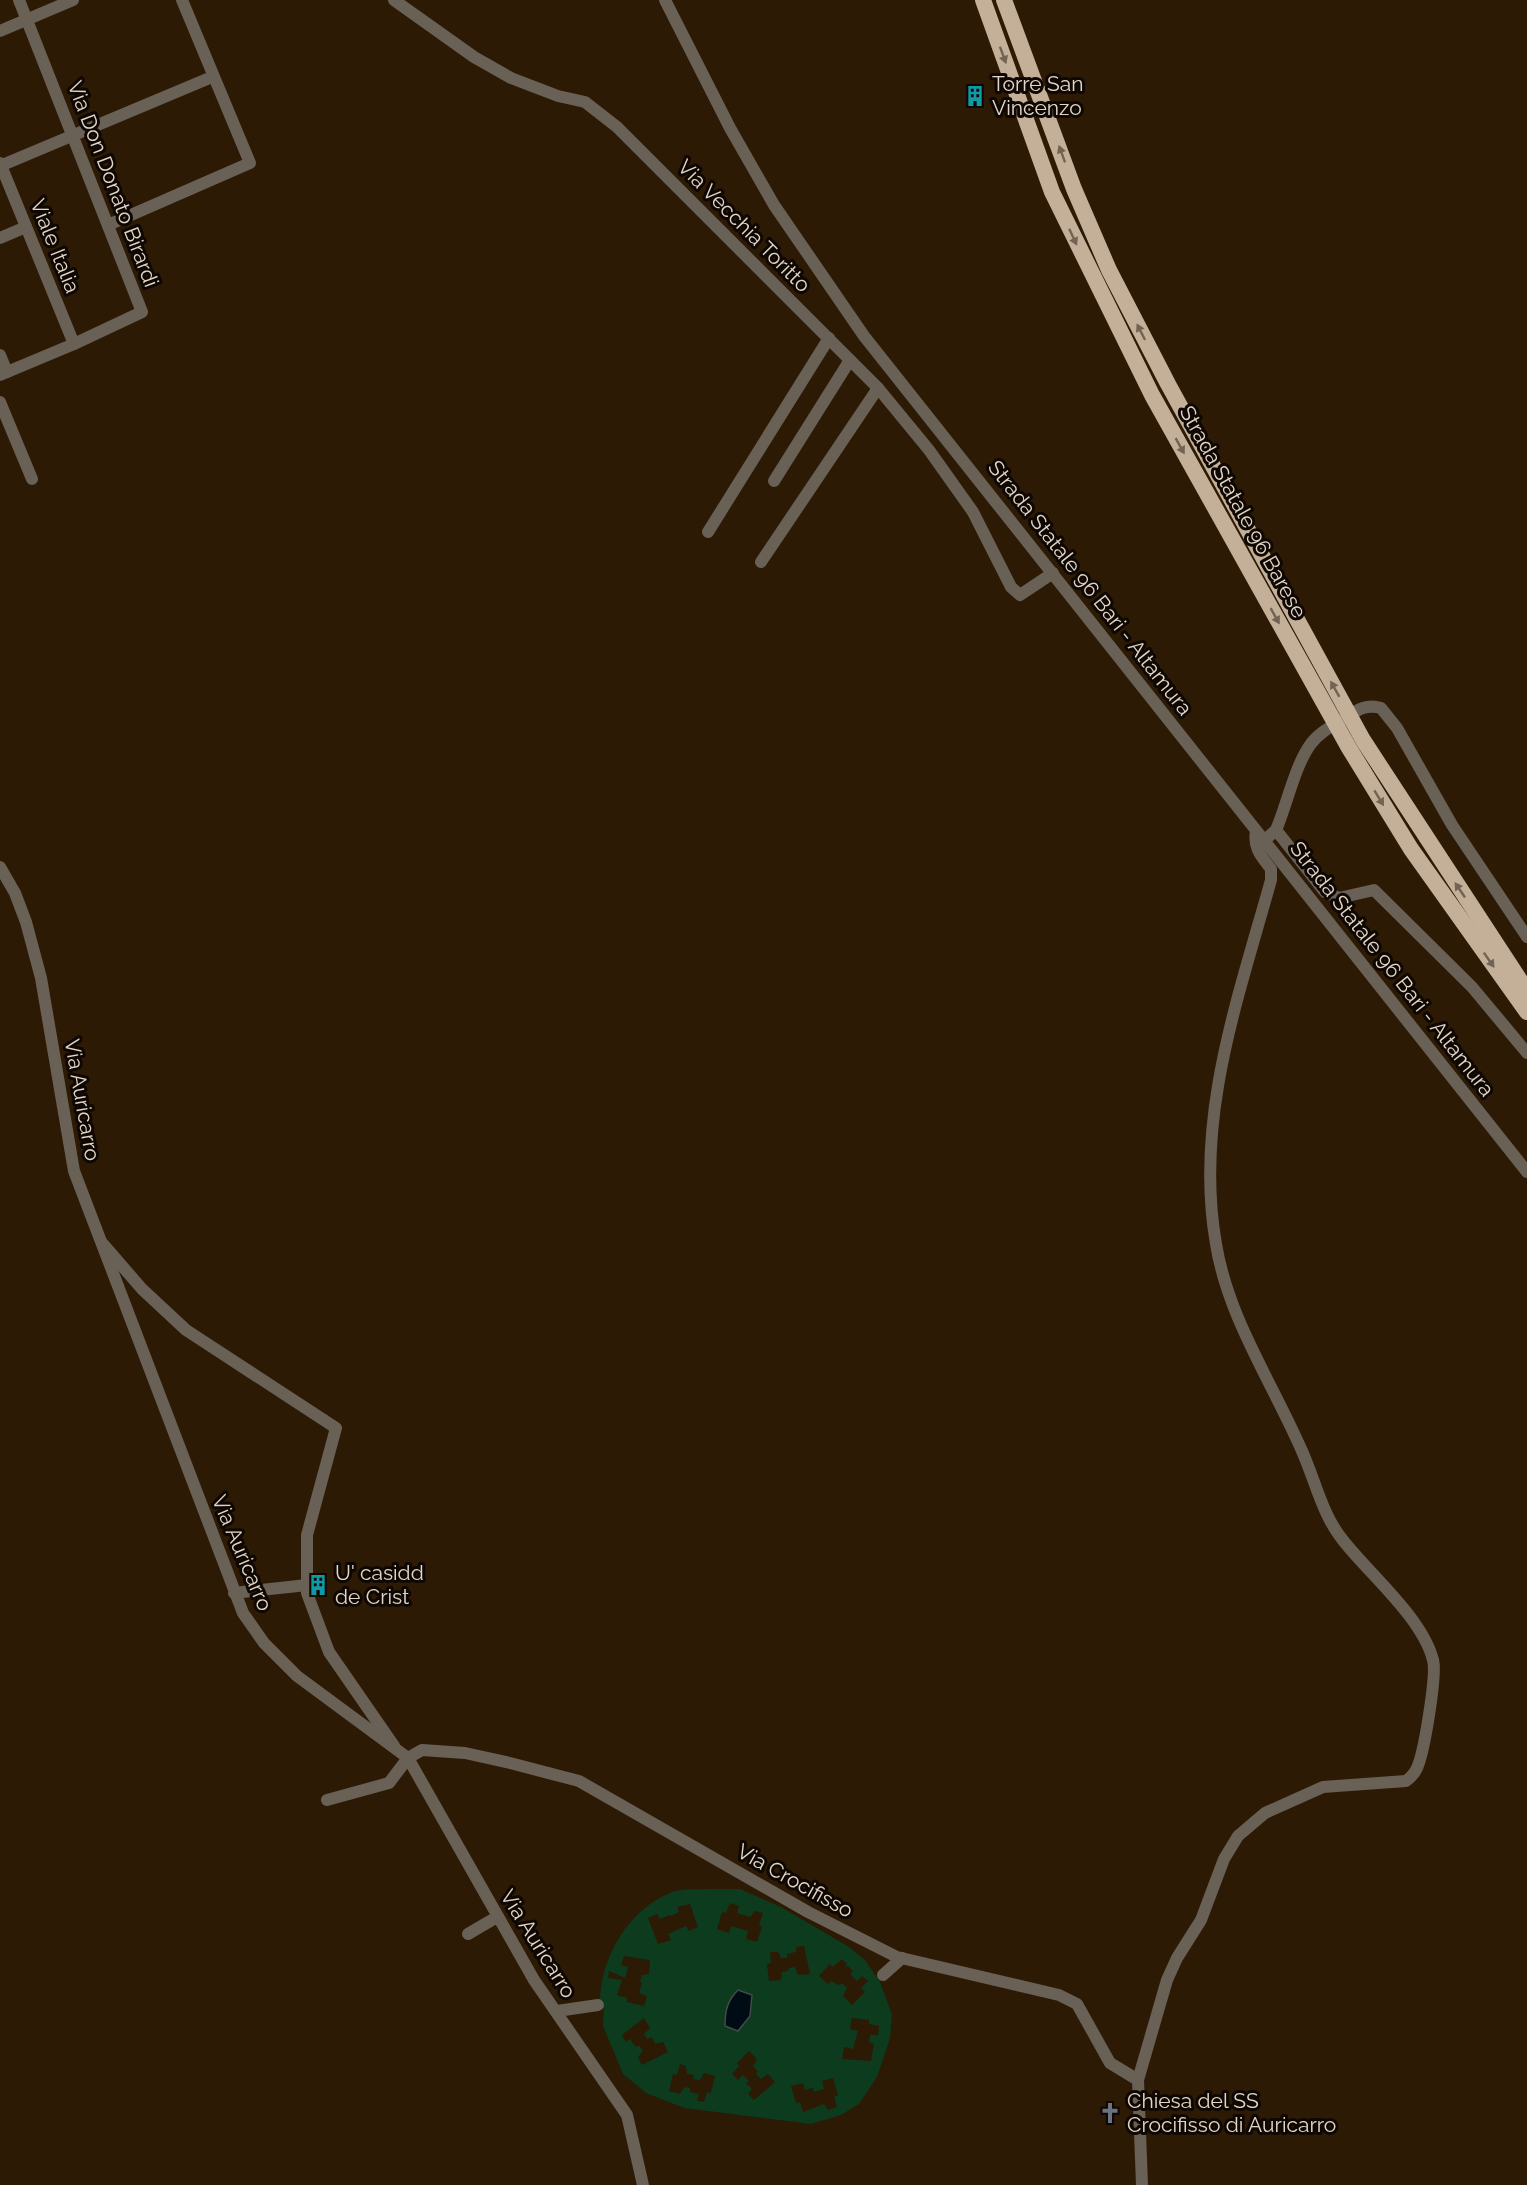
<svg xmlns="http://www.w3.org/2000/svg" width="1527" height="2185" viewBox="0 0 1527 2185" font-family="Raleway,sans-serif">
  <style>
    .green { fill: #0c3b1e; fill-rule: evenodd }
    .water { fill: #000c15; stroke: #44494b; stroke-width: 1.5 }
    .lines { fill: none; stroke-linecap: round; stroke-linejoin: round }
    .minor { stroke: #696056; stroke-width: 12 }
    .tertiary { stroke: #696056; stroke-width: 12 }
    .trunk { stroke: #c4b098; stroke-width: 16 }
    .oneway { fill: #726454 }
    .labels { text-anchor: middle; stroke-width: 6; stroke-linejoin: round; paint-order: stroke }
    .poi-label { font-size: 21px; fill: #e2d6ca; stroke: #0e0702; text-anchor: start }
    .street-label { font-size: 21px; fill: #e2d6ca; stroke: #0e0702 }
  </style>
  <rect width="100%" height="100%" fill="#2c1a05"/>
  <path class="green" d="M709,1889H740L781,1907L849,1947L865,1960L880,1982L892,2015L890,2038L877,2077L859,2104L841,2115L811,2124L684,2108L646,2093L623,2074L603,2026L604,2004L600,2003C600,1957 629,1909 672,1892C683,1888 698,1890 709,1889ZM730,1903L739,1906L737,1913L750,1917L755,1911L763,1913L759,1925L762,1927L757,1942L746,1939L748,1931L731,1926L729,1933L717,1929L722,1912L726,1913ZM690,1904L698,1927L689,1931L686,1926L668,1934L671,1940L658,1944L648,1918L657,1914L660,1919L670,1915L671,1916L679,1912L677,1907ZM804,1946L810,1974L798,1975L795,1967L789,1968L788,1971L782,1972L781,1980L769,1981L767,1964L771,1963L770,1952H778L781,1958H787V1954L796,1952V1947ZM624,1956L650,1960L649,1974L642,1975L640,1982L642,1983L639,1993L647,1996L644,2006L627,2002V1998L617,1995L622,1980L608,1978L609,1971L625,1978L628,1967L621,1965ZM842,1959L847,1964L844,1967L848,1966L853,1971L850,1974L857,1981L862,1976L868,1981L861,1988L865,1992L852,2005L843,1996L847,1988L842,1983L839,1985L831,1981L828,1984L819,1976L830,1964L833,1967ZM644,2018L650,2028L644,2034L647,2039L652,2037L655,2044L663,2042L668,2052L642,2065L638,2057L643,2051L639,2045L636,2047L630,2039L626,2042L622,2035ZM852,2018L869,2020V2024L879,2026L878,2035H870L869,2042L874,2044L871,2061L842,2059L844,2047L853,2049L858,2031L850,2029ZM749,2051L757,2059L753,2066L758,2071L756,2074L761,2079L768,2074L775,2082L754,2100L748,2094L752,2089L746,2083L749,2081L743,2075L738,2080L732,2074L739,2066L737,2063ZM680,2064L686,2066L687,2074L694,2075L693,2079L700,2080L704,2073L715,2076L711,2093L707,2092L704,2102L697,2101L699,2094L690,2092V2088L684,2087L680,2094L669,2091L673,2074L677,2075ZM833,2078L838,2095L834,2097L837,2107L828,2110L824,2104L803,2112L800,2102L796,2103L791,2086L803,2083L805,2090L813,2088L814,2092L824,2089L822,2081Z"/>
  <path class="water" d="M738,1990L752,1995L750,2016L738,2031L725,2026C725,2011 727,2001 738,1990Z"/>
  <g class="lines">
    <g class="minor">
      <path d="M394,0L474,57L511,78L558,96L585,102L617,127L878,388L929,450L973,512L1011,587L1020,595L1053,573"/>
      <path d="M0,31L73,0"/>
      <path d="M0,163L74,344"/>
      <path d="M0,166L212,77"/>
      <path d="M108,225L250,163L182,0"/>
      <path d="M0,238L26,227"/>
      <path d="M0,355L7,372"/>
      <path d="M0,375L74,344L142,312L19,0"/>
      <path d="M0,402L32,479"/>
      <path d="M774,481L850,360"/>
      <path d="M708,532L829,338"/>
      <path d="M761,562L878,388"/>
      <path d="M1276,830C1287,804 1295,766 1310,745C1319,732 1334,725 1347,717C1358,709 1367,704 1381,708L1397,728L1452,825L1527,937"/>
      <path d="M1265,840L1276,830L1325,892L1339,898L1374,890L1472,987L1527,1053"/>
      <path d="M103,1244L142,1289L186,1330L336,1428L307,1535V1593L329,1652L394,1746"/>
      <path d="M234,1593L307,1585"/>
      <path d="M327,1800L389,1783L408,1758L422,1750L465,1753L510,1763L579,1781L808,1912L897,1957L1059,1995L1077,2004L1110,2063L1138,2080"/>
      <path d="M468,1934L497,1917"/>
      <path d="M883,1975L902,1958"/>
      <path d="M557,2011L598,2005"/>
      <path d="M1142,2185L1138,2080L1167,1980L1177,1958L1201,1920L1224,1859L1238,1836L1265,1813L1323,1787L1406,1781C1410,1778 1414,1774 1416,1770C1424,1756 1437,1674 1433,1660C1422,1617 1368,1573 1342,1539C1322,1514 1315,1480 1302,1451C1272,1382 1228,1318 1216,1244C1194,1119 1238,999 1271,880V869C1261,856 1253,848 1256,831"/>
    </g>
    <g class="tertiary">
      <path d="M665,0L730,128L774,205L864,336L1527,1172"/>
      <path d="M0,867L15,893L26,922L41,978L74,1171L243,1613L264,1643L297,1676L408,1758L534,1980L627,2115L643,2185"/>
    </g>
    <g class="trunk">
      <path d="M983,0L1052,192L1152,395L1349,748L1411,849L1527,1012"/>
      <path d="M1004,0L1074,189L1109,270L1168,384L1363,740L1527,991"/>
    </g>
  </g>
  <defs><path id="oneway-solid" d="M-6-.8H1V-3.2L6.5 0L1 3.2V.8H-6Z" transform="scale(1.5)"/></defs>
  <g class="oneway">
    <use href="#oneway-solid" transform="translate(1003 55) rotate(70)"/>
    <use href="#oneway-solid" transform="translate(1062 154) rotate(-110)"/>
    <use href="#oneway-solid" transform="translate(1073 237) rotate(65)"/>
    <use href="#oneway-solid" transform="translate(1141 332) rotate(-117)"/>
    <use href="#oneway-solid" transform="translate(1180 446) rotate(61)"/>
    <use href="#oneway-solid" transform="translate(1275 616) rotate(61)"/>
    <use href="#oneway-solid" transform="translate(1335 689) rotate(-119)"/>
    <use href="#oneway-solid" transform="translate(1379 798) rotate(59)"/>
    <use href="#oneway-solid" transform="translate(1460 890) rotate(-124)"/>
    <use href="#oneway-solid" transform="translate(1489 960) rotate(55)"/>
  </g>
  <defs>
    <symbol id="building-bare" viewBox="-9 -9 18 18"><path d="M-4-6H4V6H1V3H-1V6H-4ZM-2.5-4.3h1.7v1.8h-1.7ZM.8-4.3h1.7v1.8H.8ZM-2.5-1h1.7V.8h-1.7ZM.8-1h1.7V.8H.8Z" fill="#0f9aa8" stroke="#0e0702" stroke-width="2.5" paint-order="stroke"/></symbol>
    <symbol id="church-bare" viewBox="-9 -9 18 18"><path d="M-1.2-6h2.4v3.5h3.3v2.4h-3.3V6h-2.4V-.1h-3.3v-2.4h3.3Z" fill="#6b7280" stroke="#0e0702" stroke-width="2.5" paint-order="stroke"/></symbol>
  </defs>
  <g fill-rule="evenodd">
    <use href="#building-bare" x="960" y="81" width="30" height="30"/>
    <use href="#building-bare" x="303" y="1570" width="30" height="30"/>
    <use href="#church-bare" x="1095" y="2098" width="30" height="30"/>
  </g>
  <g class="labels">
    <g class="poi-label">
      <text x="992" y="91">Torre San<tspan x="992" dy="24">Vincenzo</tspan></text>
      <text x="335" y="1580">U' casidd<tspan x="335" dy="24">de Crist</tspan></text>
      <text x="1127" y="2108">Chiesa del SS<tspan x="1127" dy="24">Crocifisso di Auricarro</tspan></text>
    </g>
    <g class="street-label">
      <text transform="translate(113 184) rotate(69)" y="7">Via Don Donato Birardi</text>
      <text transform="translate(744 226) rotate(45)" y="7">Via Vecchia Toritto</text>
      <text transform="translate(55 246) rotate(68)" y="7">Viale Italia</text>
      <text transform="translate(1243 512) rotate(61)" y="7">Strada Statale 96 Barese</text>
      <text transform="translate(1090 588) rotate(52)" y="7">Strada Statale 96 Bari - Altamura</text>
      <text transform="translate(1392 969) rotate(52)" y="7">Strada Statale 96 Bari - Altamura</text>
      <text transform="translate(82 1100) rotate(80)" y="7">Via Auricarro</text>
      <text transform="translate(242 1553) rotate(67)" y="7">Via Auricarro</text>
      <text transform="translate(795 1881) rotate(29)" y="7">Via Crocifisso</text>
      <text transform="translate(538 1944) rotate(58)" y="7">Via Auricarro</text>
    </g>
  </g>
</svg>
